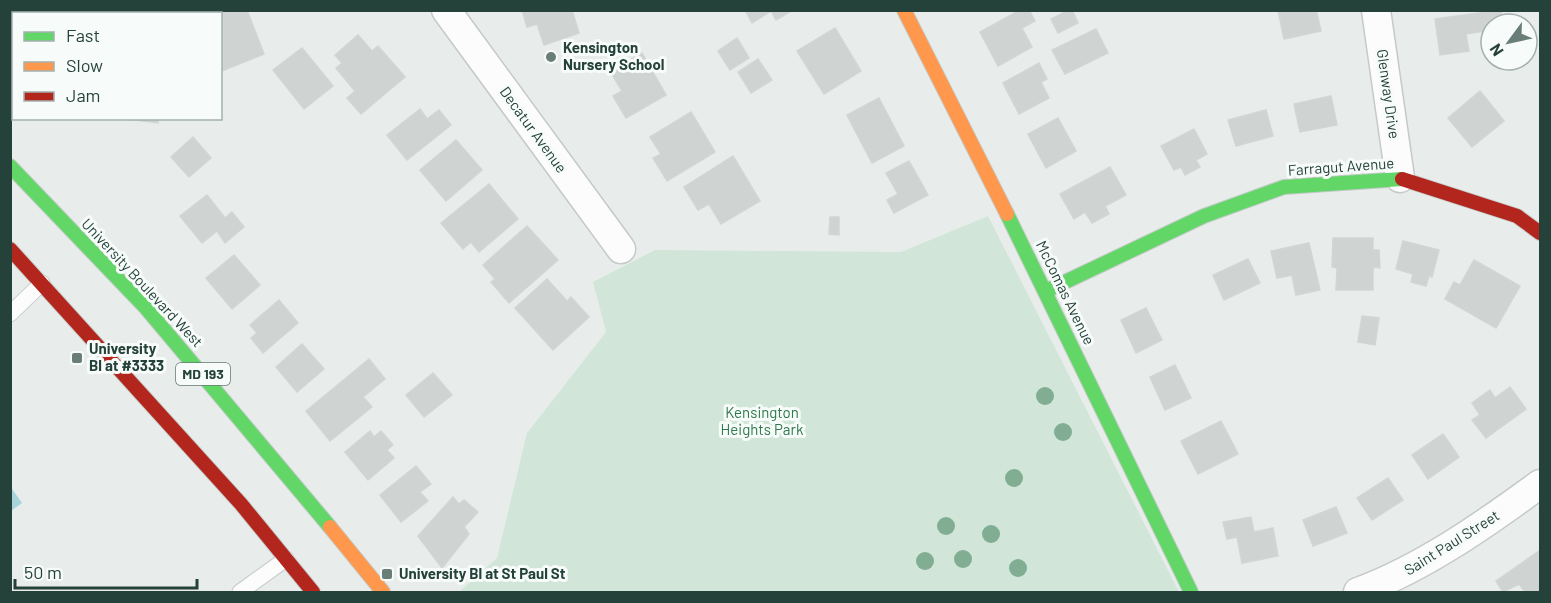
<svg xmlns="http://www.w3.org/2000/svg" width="1551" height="603" viewBox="0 0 1551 603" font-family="Barlow,sans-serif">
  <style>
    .green { fill: #d1e6d8 }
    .water { fill: #a9d4db }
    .building { fill: #cfd4d2; stroke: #d1d6d4; stroke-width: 1.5 }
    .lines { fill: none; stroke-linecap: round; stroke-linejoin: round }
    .lane-casing { stroke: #c5cac8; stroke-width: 17 }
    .street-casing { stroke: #c5cac8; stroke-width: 31 }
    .fast-casing { stroke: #c3cbc8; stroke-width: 16 }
    .slow-casing { stroke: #c3cbc8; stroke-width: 16 }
    .jam-casing { stroke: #c3cbc8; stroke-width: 16 }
    .lane { stroke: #fcfcfc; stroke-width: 15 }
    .street { stroke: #fcfcfc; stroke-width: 28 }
    .fast { stroke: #63d668; stroke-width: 14 }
    .slow { stroke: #ff974d; stroke-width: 14 }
    .jam { stroke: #b3261e; stroke-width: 14 }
    .tree { fill: #81ae93 }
    .poi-dot { fill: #697e78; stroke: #f7fbf9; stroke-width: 2 }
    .labels { text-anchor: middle; stroke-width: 6; stroke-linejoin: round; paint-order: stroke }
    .shield { fill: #f7fbf9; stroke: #637a73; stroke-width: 1.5 }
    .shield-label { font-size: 14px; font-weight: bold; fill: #24423a }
    .poi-label { font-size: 15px; font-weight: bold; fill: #24423a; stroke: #f7fbf9; text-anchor: start }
    .street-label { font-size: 15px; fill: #24423a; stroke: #f7fbf9 }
    .park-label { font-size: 15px; fill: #2d7a4b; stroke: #f7fbf9 }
  </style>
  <rect width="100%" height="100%" fill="#e8edeb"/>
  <path class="green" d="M988,216L1179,592H459L497,558L527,433L606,332L593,282L655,250L901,252Z"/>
  <path class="water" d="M10,486L22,503L11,511H10Z"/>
  <g class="building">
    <rect x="69" y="10" width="40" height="4"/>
    <path d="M228,10H247L264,54L222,71L220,14Z"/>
    <path d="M522,10H572L579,33L544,45L537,24L527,27Z"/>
    <path d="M745,10H793L776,20L771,11L752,23Z"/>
    <path d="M1020,10H1029L1035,21L1022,28L1032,47L998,66L980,32Z"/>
    <path d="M1069,10H1072L1078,23L1058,33L1051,19Z"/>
    <path d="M1278,10H1316L1321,31L1284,39Z"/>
    <path d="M1501,10L1503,24H1491V30L1466,34L1469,51L1440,55L1435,19Z"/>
    <path d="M835,28L861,71L824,94L797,51Z"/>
    <path d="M1096,29L1108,53L1065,74L1052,50Z"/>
    <path d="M358,35L372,51L378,46L405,77L361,114L347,98L355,91L336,68L342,63L335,55Z"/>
    <path d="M737,38L749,58L730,70L718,51Z"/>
    <path d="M302,48L333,86L304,109L273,70Z"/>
    <path d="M642,53L666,95L626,118L613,96L622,91L610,71Z"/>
    <path d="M758,59L772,80L751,93L738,72Z"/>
    <path d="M1039,63L1047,79L1041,82L1049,98L1019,114L1003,83Z"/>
    <path d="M1480,91L1504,121L1472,147L1448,118Z"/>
    <path d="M1331,96L1337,125L1300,132L1294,104Z"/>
    <path d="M879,98L904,146L872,163L847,115Z"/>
    <path d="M420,109L427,119L439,110L451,125L407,160L387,135Z"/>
    <path d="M1266,110L1273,136L1236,146L1228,120Z"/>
    <path d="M691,112L715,152L667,181L653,158L661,154L650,137Z"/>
    <path d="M119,118H158V123Z"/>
    <path d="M1058,118L1076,151L1046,168L1028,134Z"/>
    <path d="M1194,129L1207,154L1196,160L1200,167L1185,175L1181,167L1174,170L1161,146Z"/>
    <path d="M193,137L211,158L189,177L171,157Z"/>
    <path d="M456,140L482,170L446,201L420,170Z"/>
    <path d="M733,156L760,201L721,224L709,204L698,210L684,187Z"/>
    <path d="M909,161L928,195L894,213L887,200L898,194L886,173Z"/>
    <path d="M1110,167L1126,195L1105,206L1109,214L1092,223L1085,212L1074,219L1060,194Z"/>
    <path d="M489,184L518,219L479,252L471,242L463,249L441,223Z"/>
    <path d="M207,195L225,218L232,212L244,227L225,243L217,231L202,243L180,216Z"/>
    <path d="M830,217H839V235L829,234Z"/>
    <path d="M527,226L558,260L509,303L491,282L495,279L483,265Z"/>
    <path d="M1333,238H1373V250H1379L1380,268L1373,267V290H1336L1337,268L1332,267Z"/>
    <path d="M1403,241L1439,250L1432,277L1429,276L1426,286L1411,282L1413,274L1396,269Z"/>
    <path d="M1309,243L1320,290L1296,295L1292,275L1277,278L1271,251Z"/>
    <path d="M234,255L260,285L232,309L206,278Z"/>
    <path d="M1248,259L1260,283L1224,300L1213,275Z"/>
    <path d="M1474,260L1520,286L1496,328L1445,299L1454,282L1460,285Z"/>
    <path d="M547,279L567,301L571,297L589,317L553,350L515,308Z"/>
    <path d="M279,300L298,323L263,353L251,338L257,333L250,325Z"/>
    <path d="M1146,308L1162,340L1136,353L1121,320Z"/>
    <path d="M1362,316L1379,318L1375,345L1358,342Z"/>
    <path d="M302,344L324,369L297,392L276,367Z"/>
    <path d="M369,359L385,379L363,397L372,407L330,441L306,411Z"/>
    <path d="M1175,365L1191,398L1165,410L1150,377Z"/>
    <path d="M433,373L452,395L424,417L406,395Z"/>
    <path d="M1510,387L1526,409L1486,438L1472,420L1480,415L1472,403L1490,390L1495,398Z"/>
    <path d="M1221,421L1238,454L1198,474L1181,441Z"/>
    <path d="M370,431L374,437L381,431L393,445L387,450L394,458L368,480L345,452Z"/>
    <path d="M1443,434L1459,457L1428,479L1412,455Z"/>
    <path d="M416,466L431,484L420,492L428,501L401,522L380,495Z"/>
    <path d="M1388,478L1403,500L1372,520L1357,498Z"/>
    <path d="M453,497L459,504L464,500L478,512L464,527L469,534L442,568L418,536Z"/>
    <path d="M1336,507L1347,533L1313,546L1303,520Z"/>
    <path d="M1251,517L1254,532L1273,528L1278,556L1242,563L1237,537L1227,539L1223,522Z"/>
    <path d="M1539,551L1540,592H1525L1519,584L1503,592L1496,581Z"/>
  </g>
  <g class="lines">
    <defs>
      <g id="lane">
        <path d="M10,314L42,283"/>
        <path d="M240,592L286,559"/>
      </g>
      <g id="street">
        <path d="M446,10L621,249"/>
        <path d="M1376,10L1400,178"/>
        <path d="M1358,592C1423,568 1484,525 1540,484"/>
      </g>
      <g id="fast">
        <path d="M10,166L146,308L330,527"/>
        <path d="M1007,214L1191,592"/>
        <path d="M1046,291L1204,216L1284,187L1402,179"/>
      </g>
      <g id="slow">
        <path d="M904,10L1007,214"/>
        <path d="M330,527L383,592"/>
      </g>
      <g id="jam">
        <path d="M1402,179L1517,216L1540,233"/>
        <path d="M10,249L241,504L313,592"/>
      </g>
    </defs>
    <use href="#lane" class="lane-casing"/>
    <use href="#street" class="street-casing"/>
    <use href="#fast" class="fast-casing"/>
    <use href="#slow" class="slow-casing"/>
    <use href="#jam" class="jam-casing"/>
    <use href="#lane" class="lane"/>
    <use href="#street" class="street"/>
    <use href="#fast" class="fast"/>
    <use href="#slow" class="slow"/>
    <use href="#jam" class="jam"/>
  </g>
  <g class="tree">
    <circle cx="1045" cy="396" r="9"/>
    <circle cx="1063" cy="432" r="9"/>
    <circle cx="1014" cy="478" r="9"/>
    <circle cx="946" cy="526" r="9"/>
    <circle cx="991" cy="534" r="9"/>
    <circle cx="963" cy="559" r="9"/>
    <circle cx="925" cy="561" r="9"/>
    <circle cx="1018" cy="568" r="9"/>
  </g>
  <g class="poi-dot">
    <circle cx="551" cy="57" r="6"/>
    <rect x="71" y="352" width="12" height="12" rx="3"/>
    <rect x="381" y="568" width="12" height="12" rx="3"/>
  </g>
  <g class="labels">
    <rect class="shield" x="176" y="363" width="54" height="22" rx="4.5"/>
    <g class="shield-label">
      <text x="203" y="379">MD 193</text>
    </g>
    <g class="poi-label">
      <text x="563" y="53">Kensington<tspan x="563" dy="17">Nursery School</tspan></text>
      <text x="89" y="354">University<tspan x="89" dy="17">Bl at #3333</tspan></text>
      <text x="399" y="579">University Bl at St Paul St</text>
    </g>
    <g class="street-label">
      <text transform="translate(1388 94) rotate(82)" y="5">Glenway Drive</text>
      <text transform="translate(533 130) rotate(54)" y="5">Decatur Avenue</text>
      <text transform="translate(1341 167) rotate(-4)" y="5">Farragut Avenue</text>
      <text transform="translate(142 283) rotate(47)" y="5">University Boulevard West</text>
      <text transform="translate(1065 293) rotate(64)" y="5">McComas Avenue</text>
      <text transform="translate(1452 543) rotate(-32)" y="5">Saint Paul Street</text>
    </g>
    <g class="park-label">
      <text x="762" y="418">Kensington<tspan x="762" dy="17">Heights Park</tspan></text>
    </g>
  </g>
  <rect width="1551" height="603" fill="none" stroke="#24423a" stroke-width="24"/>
  <rect x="12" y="12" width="210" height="108" fill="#f7fbf9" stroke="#a3b1ad" stroke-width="1.5"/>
  <rect x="24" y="32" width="30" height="9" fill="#63d668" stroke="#a3b1ad" stroke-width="1.5"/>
  <text x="66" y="42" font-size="18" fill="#24423a">Fast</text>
  <rect x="24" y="62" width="30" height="9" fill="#ff974d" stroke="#a3b1ad" stroke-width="1.5"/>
  <text x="66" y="72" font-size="18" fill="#24423a">Slow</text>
  <rect x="24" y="92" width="30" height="9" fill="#b3261e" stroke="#a3b1ad" stroke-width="1.5"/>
  <text x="66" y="102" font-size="18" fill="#24423a">Jam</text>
  <g transform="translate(1509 42) rotate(237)"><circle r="28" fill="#f7fbf9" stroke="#a3b1ad" stroke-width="1.5"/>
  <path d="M0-4.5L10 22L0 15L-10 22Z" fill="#697e78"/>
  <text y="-9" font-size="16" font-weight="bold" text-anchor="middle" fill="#24423a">N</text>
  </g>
  <path d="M15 579v9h182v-9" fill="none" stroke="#24423a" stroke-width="3"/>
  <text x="24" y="579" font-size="18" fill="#24423a" stroke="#f7fbf9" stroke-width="4.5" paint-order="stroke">50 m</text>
</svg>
